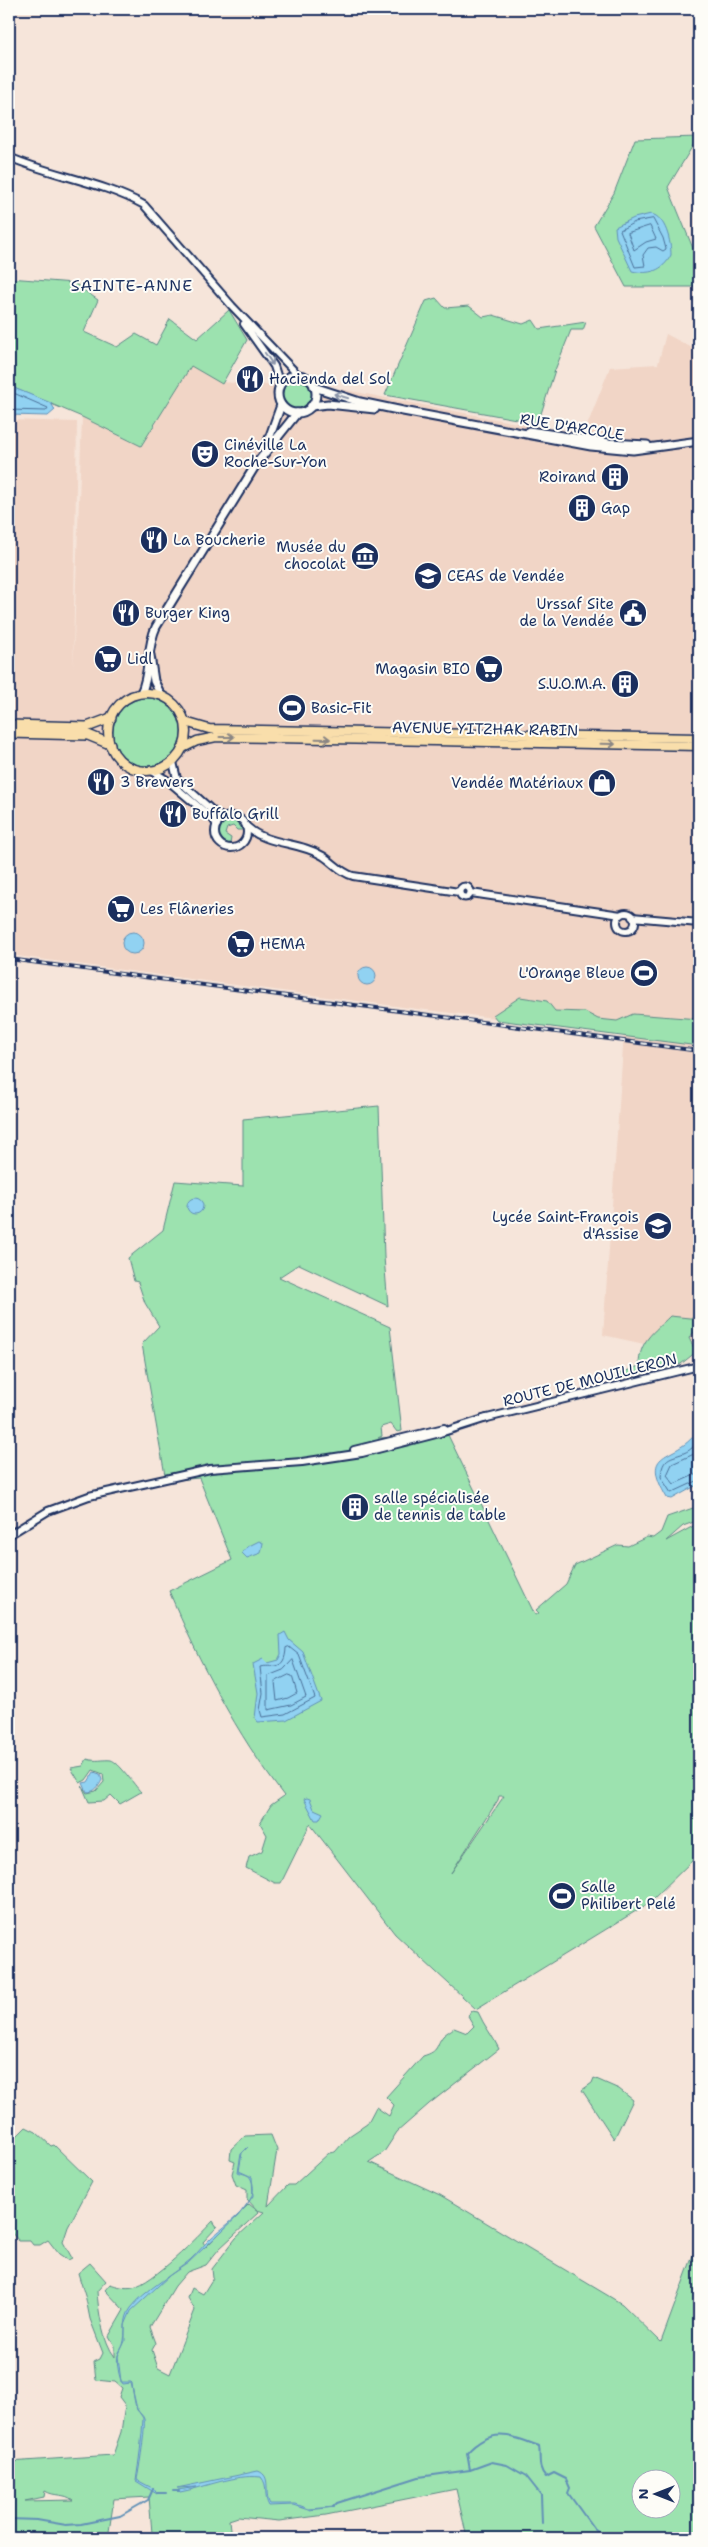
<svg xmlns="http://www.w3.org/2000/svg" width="708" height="2547" viewBox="0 0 708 2547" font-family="'Shantell Sans',sans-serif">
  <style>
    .built { fill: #f1d5c6 }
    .green { fill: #9ce2af; stroke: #5c8886; fill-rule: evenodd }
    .water { fill: #91d2f2; stroke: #6291b7 }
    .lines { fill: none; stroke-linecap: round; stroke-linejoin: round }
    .shore { stroke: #4a7099; stroke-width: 1 }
    .stream { stroke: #6291b7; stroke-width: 2 }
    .tertiary-casing { stroke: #1b2f5e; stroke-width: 10 }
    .secondary-casing { stroke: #1b2f5e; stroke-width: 11 }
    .primary-casing { stroke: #1b2f5e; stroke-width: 11 }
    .trunk-casing { stroke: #1b2f5e; stroke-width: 12 }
    .tertiary { stroke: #fdfcf7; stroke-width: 6 }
    .secondary { stroke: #fdfcf7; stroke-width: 7 }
    .primary { stroke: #f9deab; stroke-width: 8 }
    .trunk { stroke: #f9deab; stroke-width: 9 }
    .rail-casing { stroke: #1b2f5e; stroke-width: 4 }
    .rail { stroke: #fdfcf7; stroke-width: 2; stroke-dasharray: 5.5; stroke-linecap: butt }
    .oneway { stroke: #8c96aa }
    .oneway2 { stroke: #8a8684 }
    .labels { text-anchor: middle; stroke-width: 4; stroke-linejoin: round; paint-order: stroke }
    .poi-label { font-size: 15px; fill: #1b2f5e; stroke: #fdfcf7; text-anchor: start }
    .street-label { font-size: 15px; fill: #1b2f5e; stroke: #fdfcf7 }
    .neighbourhood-label { font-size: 16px; letter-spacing: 1px; fill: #1b2f5e; stroke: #fdfcf7 }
  </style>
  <rect width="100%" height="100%" fill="#f6e5da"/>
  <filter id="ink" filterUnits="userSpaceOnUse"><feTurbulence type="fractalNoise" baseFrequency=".02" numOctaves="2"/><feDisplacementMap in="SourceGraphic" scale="10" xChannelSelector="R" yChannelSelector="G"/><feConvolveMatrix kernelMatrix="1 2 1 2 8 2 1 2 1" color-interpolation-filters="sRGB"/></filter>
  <g filter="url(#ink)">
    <path class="built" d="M666,334L698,351L697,382L699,383V437L695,439L696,447H699V1356L603,1335L624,1033L418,1009L9,955V420L77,422L73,668L82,417L141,446L191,365L220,382L340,389L583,436L610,367L658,364Z"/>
    <g class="green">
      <path d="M698,137L668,187L699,263V284L691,287H626L594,226L614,193L635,139Z"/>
      <path d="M9,278L74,283L98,300L84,332L117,347L136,334L156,345L170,319L197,339L229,310L247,340L222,384L191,366L141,446L82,417L9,386Z"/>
      <path d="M436,298L445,308L469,306L483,317L493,315L523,324L533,320L539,329L586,322L583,330H571L555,370L538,423L385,395L426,301Z"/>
      <circle cx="297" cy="395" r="15"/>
      <circle cx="147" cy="732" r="34"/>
      <path d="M227,821H236L243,830H237L233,826L227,828L225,834L231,838L230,844L224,842L219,835L221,826Z"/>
      <path d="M520,997L547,1001L555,1011L585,1012L598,1019L617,1021L633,1014L699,1019V1046L497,1020L493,1015Z"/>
      <path d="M379,1106L384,1257L388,1306L299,1264L279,1277L390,1327L402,1431L397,1432L391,1424L381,1427L382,1436L378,1438L448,1435L535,1615L539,1613L536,1610L566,1584L575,1565L618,1545L628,1546L647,1537L653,1538L661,1532L667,1517L699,1506V1520L683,1526L666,1541L699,1523V1854L649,1903L476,2009L395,1934L310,1824L281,1883H275L246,1868L249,1857L262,1851L267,1835L260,1823L271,1805L284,1796C236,1733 200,1664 169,1591L232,1560L199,1478L166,1481L142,1344L159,1326L145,1303L138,1282L134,1281L128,1258L163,1230L175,1181L243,1186V1119ZM499,1796H504L451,1873L498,1800Z"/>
      <path d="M670,1316L699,1319V1326L689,1338L696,1352L681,1364L615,1380L616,1375L639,1366C639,1341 653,1333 670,1316Z"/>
      <path d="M87,1759C96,1762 103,1759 111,1760C119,1762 134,1785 141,1792L120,1804L111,1795L104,1801L89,1802L82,1786L87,1793L96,1791L104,1782L103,1774L93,1770L86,1780L80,1783L71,1768L83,1766Z"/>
      <path d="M472,2011L478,2012C484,2026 493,2036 499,2049L429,2104L397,2132L384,2152L369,2162L440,2195L622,2304L661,2342L699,2239V2538H467L456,2489L326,2515L279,2521L238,2517L229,2520L231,2538H148L152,2533L149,2497L114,2499L108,2538H9V2462L113,2455L121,2432L125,2405L119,2397L122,2388L115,2382L96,2380L94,2362L100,2359L103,2353L90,2319L86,2299L78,2273L90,2263L106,2281L97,2291C98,2310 103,2342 115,2357V2346L109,2336L124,2310L105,2290L110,2284C117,2286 125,2289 133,2287C153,2283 198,2237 213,2221L217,2227L203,2242L206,2247L249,2204L259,2212L219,2249L206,2265L187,2272L175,2286L150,2327L156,2343L152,2350L158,2368L170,2374L195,2310L188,2298L192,2288L203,2294L213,2278L212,2269L236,2238L264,2212L257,2210L247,2199V2190L236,2185L232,2174L235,2162L230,2160L231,2149L245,2136L271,2135L277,2150L268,2206L288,2185H294L329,2153L335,2152L349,2136L367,2124L376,2107L389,2116L394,2105L386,2097L423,2056C440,2051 435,2046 443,2036C446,2033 451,2030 454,2028L467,2033L474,2026L468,2016ZM640,2480H670V2510H640ZM45,2491C55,2497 64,2493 73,2500L25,2501L44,2497Z"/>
      <path d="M594,2078L619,2089L633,2100L614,2139L582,2090L592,2083Z"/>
      <path d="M26,2127L36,2132L51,2146L54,2145L92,2182L68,2227L63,2242L72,2258L68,2260L59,2254L48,2240L40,2245H33L30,2241H19L9,2230V2144Z"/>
    </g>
    <g class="water">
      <path d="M651,214C666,217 671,242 671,255C663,271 649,275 632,271L616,237L615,227L634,218Z"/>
      <path d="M9,386L51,403L55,410L48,416L9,415Z"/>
      <circle cx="133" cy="943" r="11"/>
      <circle cx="367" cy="976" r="9"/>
      <circle cx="195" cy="1206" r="8"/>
      <path d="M699,1432V1484L672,1499L667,1498C638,1448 675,1462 696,1433Z"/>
      <path d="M259,1541L263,1543L261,1553L247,1558L242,1553L247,1547Z"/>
      <path d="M285,1632L289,1640L303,1652L321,1701L286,1720L258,1722L255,1718L258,1693L253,1664L263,1659L267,1663L278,1660L281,1654L280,1635Z"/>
      <path d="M94,1772L100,1774L102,1780C99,1786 95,1792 87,1792L83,1783L88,1782Z"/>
      <path d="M307,1798L310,1799L314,1809L323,1813L319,1820H315L304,1799Z"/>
      <path d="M248,2147L242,2153L239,2171L252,2177L253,2196L238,2216L188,2263L170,2275L131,2311L125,2325V2341L118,2356L121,2382H131L132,2383C133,2392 134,2402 137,2410C139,2413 143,2415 144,2419C146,2427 139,2469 137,2480L154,2489L157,2494L136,2481C139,2460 142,2439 143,2418L137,2409L131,2383L123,2384C119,2379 116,2361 118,2355C119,2351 122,2348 123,2345C127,2332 122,2320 131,2308C145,2290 172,2275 190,2260C198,2253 204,2244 211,2238C225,2225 263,2202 251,2179C249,2174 242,2174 238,2172L241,2154Z"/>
      <path d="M258,2471C273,2476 263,2494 270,2504H296L309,2509L335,2507L309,2510L294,2505L269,2506C263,2496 269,2486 261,2477C233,2474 207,2487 180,2492L178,2490L197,2487L177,2488Z"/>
    </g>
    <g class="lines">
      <g class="shore">
        <path d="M653,219L663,238L666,249L663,251L656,247L648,248L643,255L645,266L635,267L620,230L635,222Z"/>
        <path d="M650,226L656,239L646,242L634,250L628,233Z"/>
        <path d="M9,391L48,408L46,411L9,410"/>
        <path d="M699,1438C697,1441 695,1445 692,1448C678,1460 662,1451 661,1477L671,1493L699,1480"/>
        <path d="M699,1448L694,1454L672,1464L667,1475L674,1484L699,1473"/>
        <path d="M289,1647L299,1655L315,1698L285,1714L262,1717L260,1710L263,1693L260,1667C271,1664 285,1673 286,1648Z"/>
        <path d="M293,1660L306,1697L291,1705L268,1710V1676L283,1670Z"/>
        <path d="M289,1675L292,1676L297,1693L288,1698L277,1701L275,1682Z"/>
      </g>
      <g class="stream">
        <path d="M470,2470L492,2462L507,2465L526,2476L541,2495L542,2523"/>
        <path d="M173,2491H179"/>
        <path d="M157,2493H166"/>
        <path d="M333,2507L337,2503L419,2477L470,2470L467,2453C491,2427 510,2435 539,2446C541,2459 537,2467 546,2477L554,2473L566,2479L570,2488L568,2493L594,2529L605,2538"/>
        <path d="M9,2519L37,2520L66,2525L81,2524L120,2516L148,2500L153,2489"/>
      </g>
      <defs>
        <g id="tertiary">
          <path d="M9,157C52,176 103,182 144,205L232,306L298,375"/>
          <path d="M244,324L274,366L280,385"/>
          <path d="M173,762L177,779L215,813L224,818"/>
          <path d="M152,771L167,780L213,819L217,825"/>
          <circle cx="231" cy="832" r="16"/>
          <path d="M246,826C267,846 299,841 323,856C334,863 340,872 353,876L459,892"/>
          <circle cx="465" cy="892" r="5.5"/>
          <path d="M471,893L621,915"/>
          <circle cx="626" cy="922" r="9"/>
          <path d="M632,917L699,923"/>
          <path d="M483,1419L699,1366"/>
          <path d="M354,1450L444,1428"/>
          <path d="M9,1535L48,1511L89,1496L210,1469L302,1462L362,1453L440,1433L487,1418"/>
        </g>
        <g id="secondary">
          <circle cx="297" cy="394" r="19"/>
          <path d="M314,387L360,402L403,411L591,446L633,450L699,441"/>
          <path d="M311,406L328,404L375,409"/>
          <path d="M529,431L609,443L647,445"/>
          <path d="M266,447L281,405"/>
          <path d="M150,655L154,681L161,695"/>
          <path d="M141,693C151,673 146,648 156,627L257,463L297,413"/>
        </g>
        <g id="primary">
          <circle cx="147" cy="732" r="39"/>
          <path d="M185,722L209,729L699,738"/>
          <path d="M183,748L197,741L216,737L699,746"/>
        </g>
        <g id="trunk">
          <path d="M9,725L87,727L111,718"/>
          <path d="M9,733L88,735L110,744"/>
        </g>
      </defs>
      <use href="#tertiary" class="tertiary-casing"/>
      <use href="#secondary" class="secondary-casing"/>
      <use href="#primary" class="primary-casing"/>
      <use href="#trunk" class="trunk-casing"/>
      <use href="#tertiary" class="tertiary"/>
      <use href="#secondary" class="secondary"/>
      <use href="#primary" class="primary"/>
      <use href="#trunk" class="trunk"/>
      <defs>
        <path id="rail" d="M9,959L699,1051"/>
      </defs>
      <use href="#rail" class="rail-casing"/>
      <use href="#rail" class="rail"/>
    </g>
    <defs><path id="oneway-shaft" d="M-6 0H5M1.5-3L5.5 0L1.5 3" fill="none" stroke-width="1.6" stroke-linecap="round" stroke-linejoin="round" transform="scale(1.25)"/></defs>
    <g class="oneway">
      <use href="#oneway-shaft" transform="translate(269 359) rotate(56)"/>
      <use href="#oneway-shaft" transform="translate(341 396) rotate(-163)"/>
    </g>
    <g class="oneway2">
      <use href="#oneway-shaft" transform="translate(227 737)"/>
      <use href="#oneway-shaft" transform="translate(323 739) rotate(1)"/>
      <use href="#oneway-shaft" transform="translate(608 744) rotate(1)"/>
    </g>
  </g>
  <defs>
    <symbol id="restaurant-disc" viewBox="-11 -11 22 22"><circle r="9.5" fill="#1b2f5e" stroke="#fdfcf7"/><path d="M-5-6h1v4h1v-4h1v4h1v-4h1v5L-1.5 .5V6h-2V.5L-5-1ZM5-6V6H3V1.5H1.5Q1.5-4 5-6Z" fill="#fff"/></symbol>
    <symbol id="theatre-disc" viewBox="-11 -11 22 22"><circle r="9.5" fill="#1b2f5e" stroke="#fdfcf7"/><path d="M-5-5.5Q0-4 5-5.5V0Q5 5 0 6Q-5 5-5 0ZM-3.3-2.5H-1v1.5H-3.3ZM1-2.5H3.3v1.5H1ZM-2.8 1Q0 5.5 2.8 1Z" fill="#fff"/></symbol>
    <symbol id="building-disc" viewBox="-11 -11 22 22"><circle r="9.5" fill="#1b2f5e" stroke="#fdfcf7"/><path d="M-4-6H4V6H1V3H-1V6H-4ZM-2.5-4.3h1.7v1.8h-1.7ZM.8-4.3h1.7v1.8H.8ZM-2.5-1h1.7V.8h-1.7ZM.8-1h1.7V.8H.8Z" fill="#fff"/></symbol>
    <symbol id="museum-disc" viewBox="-11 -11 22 22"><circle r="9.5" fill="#1b2f5e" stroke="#fdfcf7"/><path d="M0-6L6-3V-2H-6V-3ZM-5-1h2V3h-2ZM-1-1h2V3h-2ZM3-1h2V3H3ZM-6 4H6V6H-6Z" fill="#fff"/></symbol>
    <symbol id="university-disc" viewBox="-11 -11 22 22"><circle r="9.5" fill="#1b2f5e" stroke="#fdfcf7"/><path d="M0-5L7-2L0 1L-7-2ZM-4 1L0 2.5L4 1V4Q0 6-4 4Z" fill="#fff"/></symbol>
    <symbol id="civic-disc" viewBox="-11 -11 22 22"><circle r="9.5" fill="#1b2f5e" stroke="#fdfcf7"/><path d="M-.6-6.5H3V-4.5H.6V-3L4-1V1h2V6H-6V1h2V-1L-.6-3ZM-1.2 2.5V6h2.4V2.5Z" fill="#fff"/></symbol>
    <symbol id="supermarket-disc" viewBox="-11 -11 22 22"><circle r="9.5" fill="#1b2f5e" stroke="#fdfcf7"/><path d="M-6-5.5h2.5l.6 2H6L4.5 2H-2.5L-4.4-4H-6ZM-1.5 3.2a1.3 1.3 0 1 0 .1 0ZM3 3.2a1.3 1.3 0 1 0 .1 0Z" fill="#fff"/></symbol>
    <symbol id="stadium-disc" viewBox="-11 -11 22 22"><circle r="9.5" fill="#1b2f5e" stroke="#fdfcf7"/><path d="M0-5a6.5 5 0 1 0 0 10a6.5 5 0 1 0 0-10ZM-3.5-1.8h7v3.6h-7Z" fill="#fff"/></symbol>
    <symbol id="shop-disc" viewBox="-11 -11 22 22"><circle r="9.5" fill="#1b2f5e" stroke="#fdfcf7"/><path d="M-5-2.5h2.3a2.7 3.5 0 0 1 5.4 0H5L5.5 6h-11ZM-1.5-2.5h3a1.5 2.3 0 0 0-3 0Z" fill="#fff"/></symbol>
    <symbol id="school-disc" viewBox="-11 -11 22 22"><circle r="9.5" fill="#1b2f5e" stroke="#fdfcf7"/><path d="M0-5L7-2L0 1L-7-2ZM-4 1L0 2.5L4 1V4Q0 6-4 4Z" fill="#fff"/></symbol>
  </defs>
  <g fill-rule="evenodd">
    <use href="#restaurant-disc" x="234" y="363" width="32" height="32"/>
    <use href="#theatre-disc" x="189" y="438" width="32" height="32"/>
    <use href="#building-disc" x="599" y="461" width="32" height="32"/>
    <use href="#building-disc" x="566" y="492" width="32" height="32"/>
    <use href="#restaurant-disc" x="138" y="524" width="32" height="32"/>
    <use href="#museum-disc" x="349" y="540" width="32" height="32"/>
    <use href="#university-disc" x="412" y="560" width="32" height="32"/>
    <use href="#restaurant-disc" x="110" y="597" width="32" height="32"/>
    <use href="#civic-disc" x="617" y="597" width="32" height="32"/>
    <use href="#supermarket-disc" x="92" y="643" width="32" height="32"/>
    <use href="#supermarket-disc" x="473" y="653" width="32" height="32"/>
    <use href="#building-disc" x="609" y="668" width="32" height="32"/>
    <use href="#stadium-disc" x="276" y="692" width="32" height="32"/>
    <use href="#restaurant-disc" x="85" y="766" width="32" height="32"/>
    <use href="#shop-disc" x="586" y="767" width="32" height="32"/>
    <use href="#restaurant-disc" x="157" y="798" width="32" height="32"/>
    <use href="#supermarket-disc" x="105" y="893" width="32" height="32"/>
    <use href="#supermarket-disc" x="225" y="928" width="32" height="32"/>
    <use href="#stadium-disc" x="628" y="957" width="32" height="32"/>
    <use href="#school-disc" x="642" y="1210" width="32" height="32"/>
    <use href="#building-disc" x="339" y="1491" width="32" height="32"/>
    <use href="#stadium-disc" x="546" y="1880" width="32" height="32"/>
  </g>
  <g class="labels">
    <g class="poi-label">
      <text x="269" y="384">Hacienda del Sol</text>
      <text x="224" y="450">Cinéville La<tspan x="224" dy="17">Roche-Sur-Yon</tspan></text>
      <text x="596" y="482" text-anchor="end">Roirand</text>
      <text x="601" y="513">Gap</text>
      <text x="173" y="545">La Boucherie</text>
      <text x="346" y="552" text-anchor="end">Musée du<tspan x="346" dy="17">chocolat</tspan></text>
      <text x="447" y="581">CEAS de Vendée</text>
      <text x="614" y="609" text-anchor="end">Urssaf Site<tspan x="614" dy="17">de la Vendée</tspan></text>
      <text x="145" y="618">Burger King</text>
      <text x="127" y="664">Lidl</text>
      <text x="470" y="674" text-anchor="end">Magasin BIO</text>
      <text x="606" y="689" text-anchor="end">S.U.O.M.A.</text>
      <text x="311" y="713">Basic-Fit</text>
      <text x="120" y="787">3 Brewers</text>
      <text x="583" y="788" text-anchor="end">Vendée Matériaux</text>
      <text x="192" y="819">Buffalo Grill</text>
      <text x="140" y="914">Les Flâneries</text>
      <text x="260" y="949">HEMA</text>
      <text x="625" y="978" text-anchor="end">L'Orange Bleue</text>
      <text x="639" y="1222" text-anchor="end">Lycée Saint-François<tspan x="639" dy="17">d'Assise</tspan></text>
      <text x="374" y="1503">salle spécialisée<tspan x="374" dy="17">de tennis de table</tspan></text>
      <text x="581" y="1892">Salle<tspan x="581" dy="17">Philibert Pelé</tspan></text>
    </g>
    <g class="street-label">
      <text transform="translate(572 427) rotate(9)" y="5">RUE D'ARCOLE</text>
      <text transform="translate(485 729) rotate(1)" y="5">AVENUE YITZHAK RABIN</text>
      <text transform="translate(590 1380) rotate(-14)" y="5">ROUTE DE MOUILLERON</text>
    </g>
    <g class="neighbourhood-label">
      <text x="132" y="291">SAINTE-ANNE</text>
    </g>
  </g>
  <rect width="708" height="2547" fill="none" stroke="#fdfcf7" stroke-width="30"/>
  <rect x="15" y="15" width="678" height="2517" fill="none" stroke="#1b2f5e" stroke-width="2" filter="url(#ink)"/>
  <g transform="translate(656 2494) rotate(270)"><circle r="24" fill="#fdfcf7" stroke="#a3aaba"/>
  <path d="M0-4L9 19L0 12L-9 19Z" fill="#1b2f5e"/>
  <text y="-8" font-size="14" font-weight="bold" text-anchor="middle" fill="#1b2f5e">N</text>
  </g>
</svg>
